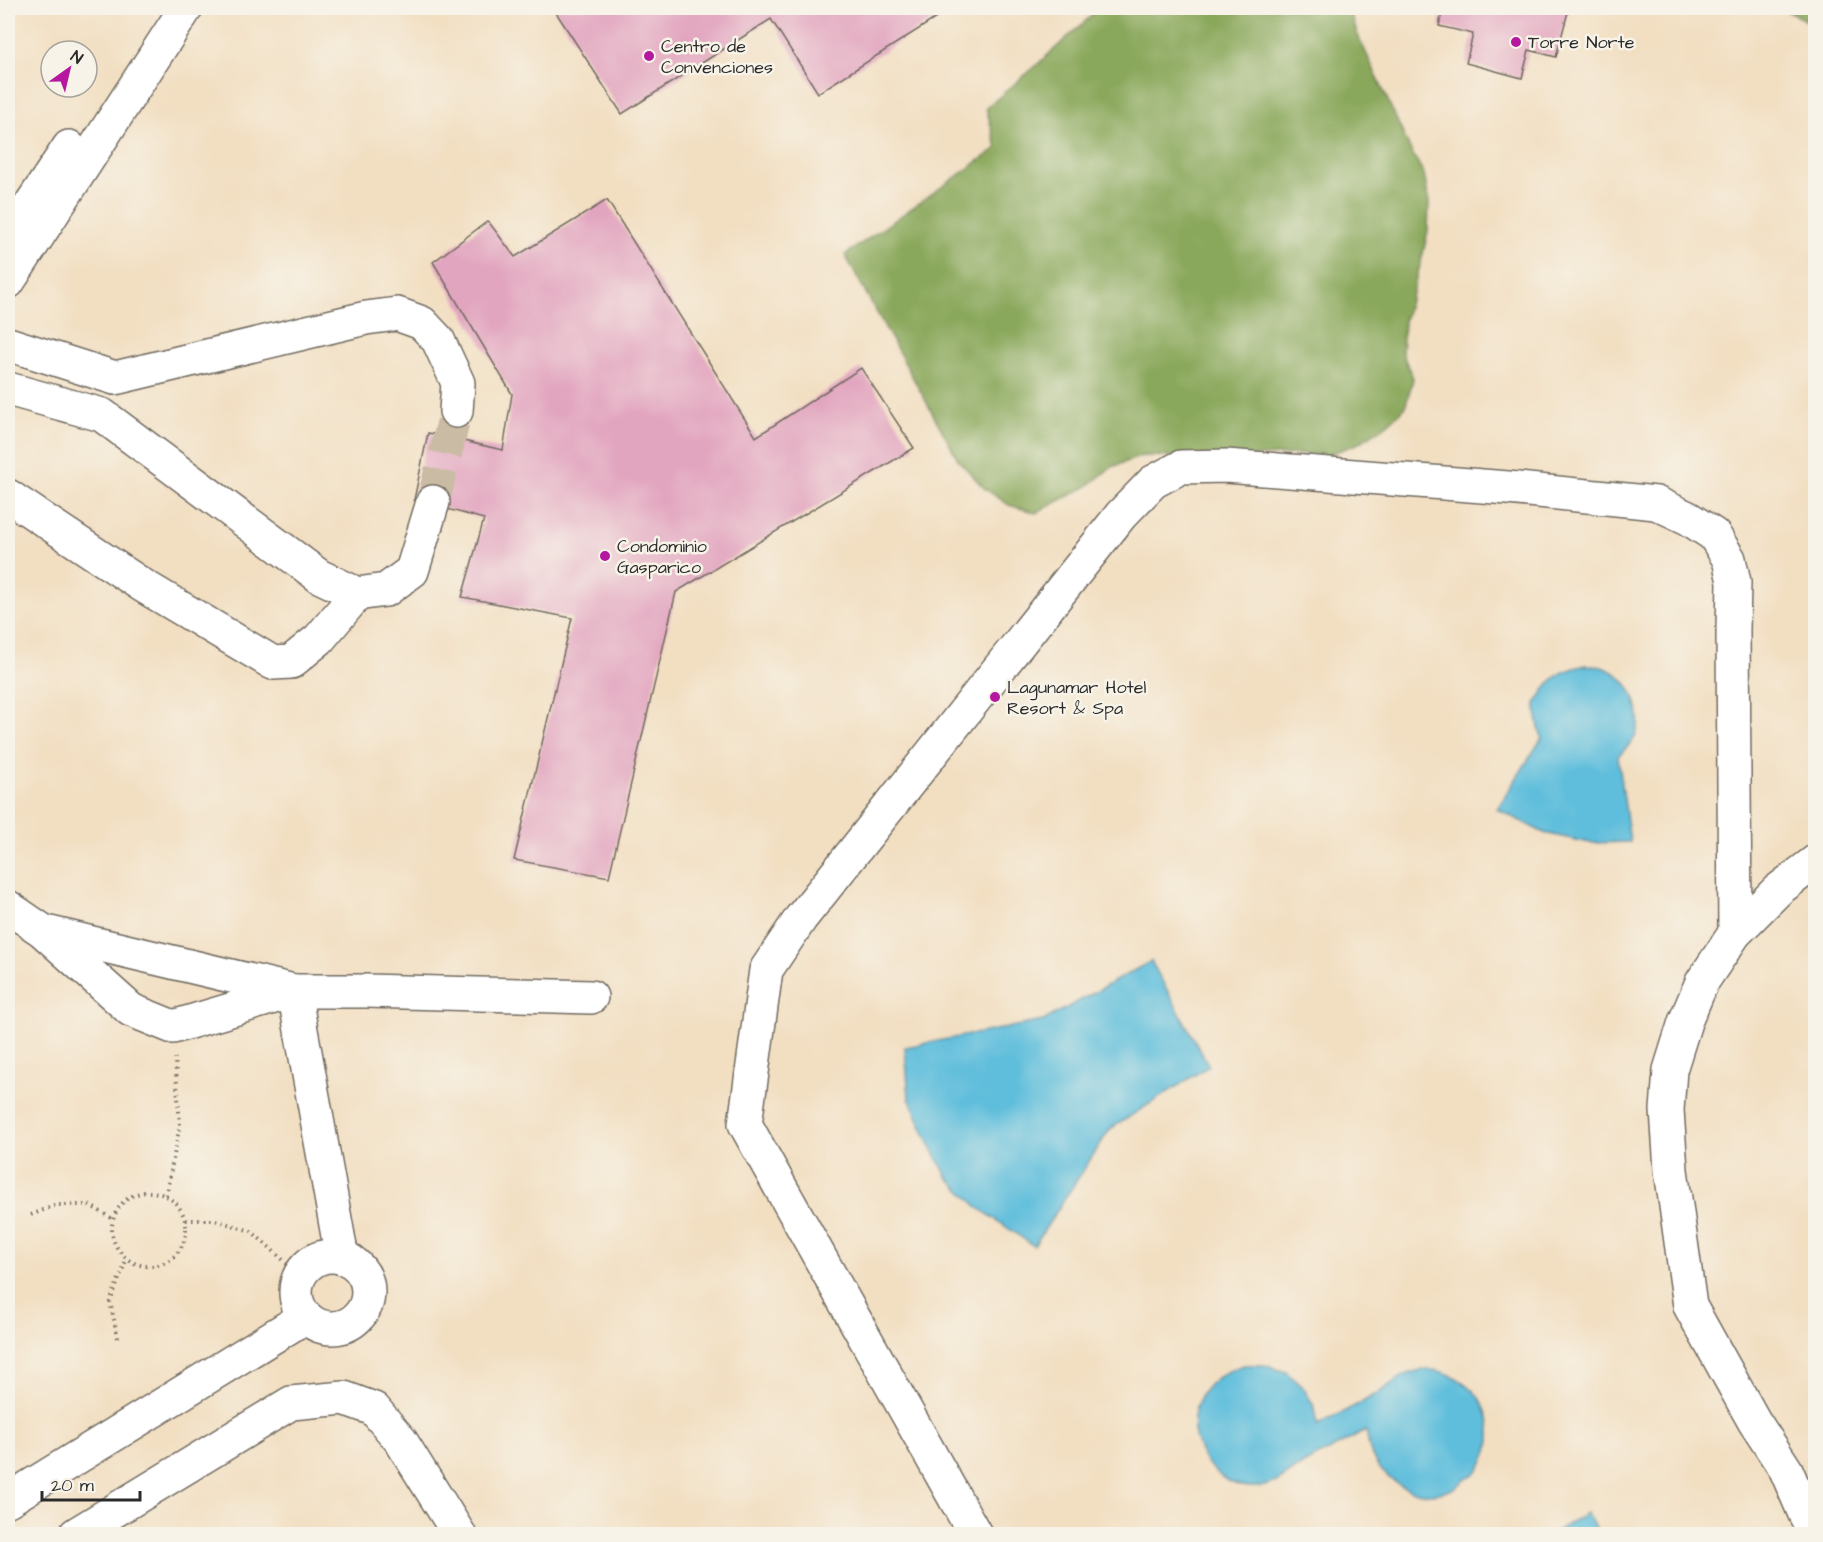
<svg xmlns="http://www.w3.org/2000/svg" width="1823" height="1542" viewBox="0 0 1823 1542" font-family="'Architects Daughter',sans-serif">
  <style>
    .forest { fill: #8aa85c; stroke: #5a6a44; stroke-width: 1.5 }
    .water { fill: #5ebedc; stroke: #447484; stroke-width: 1.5 }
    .building { fill: #e2a5bf }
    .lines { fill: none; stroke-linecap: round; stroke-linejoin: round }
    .minor-tunnel { stroke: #cabba4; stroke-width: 33; stroke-dasharray: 33 16; stroke-linecap: butt }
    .minor-casing { stroke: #716a60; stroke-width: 36 }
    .path { stroke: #716a60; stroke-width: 4; stroke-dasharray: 1.5 4.5; stroke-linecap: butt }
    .minor { stroke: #fff; stroke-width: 33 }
    .poi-dot { fill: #b5179e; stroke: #f7f3e8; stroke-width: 2 }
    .labels { text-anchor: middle; stroke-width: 5; stroke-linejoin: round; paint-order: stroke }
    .poi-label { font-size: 18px; fill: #2b2b2b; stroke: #f7f3e8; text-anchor: start }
  </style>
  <rect width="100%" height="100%" fill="#f7f3e8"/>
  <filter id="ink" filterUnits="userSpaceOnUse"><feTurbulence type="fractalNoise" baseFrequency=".0167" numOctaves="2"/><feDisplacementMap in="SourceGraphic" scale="12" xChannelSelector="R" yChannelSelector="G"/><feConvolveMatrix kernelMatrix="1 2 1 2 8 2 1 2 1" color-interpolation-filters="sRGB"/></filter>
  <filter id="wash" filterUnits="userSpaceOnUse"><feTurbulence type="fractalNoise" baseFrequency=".008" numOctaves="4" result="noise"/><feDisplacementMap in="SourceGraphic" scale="24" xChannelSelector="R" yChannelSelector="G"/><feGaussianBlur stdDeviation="1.35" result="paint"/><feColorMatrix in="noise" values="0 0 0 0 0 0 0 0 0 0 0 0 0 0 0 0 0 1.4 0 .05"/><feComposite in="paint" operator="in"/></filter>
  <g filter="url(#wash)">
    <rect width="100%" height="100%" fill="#f2dfc2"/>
    <g class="forest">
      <path d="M1100,8H1349L1357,33L1409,147L1424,174L1429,202L1428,231L1421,262L1404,321L1402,352L1413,379L1405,408L1383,428L1357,444L1327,455L1297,454L1234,458L1142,456L1112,467L1086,487L1036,513L1009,505L984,488L959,461L845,255L997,148L986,108L1030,71Z"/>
      <path d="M1781,8H1815V25Z"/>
    </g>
    <g class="water">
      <path d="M1587,665C1593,666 1600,666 1605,668C1631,678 1644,709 1636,735C1634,742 1624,750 1618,756L1630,842L1590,843L1544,833L1497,809L1542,738C1539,727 1535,715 1536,704C1537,700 1541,695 1543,692C1553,674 1568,669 1587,665Z"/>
      <path d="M1151,961L1209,1066L1110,1129L1034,1246L980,1209L948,1178L930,1145L909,1098L905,1047L1043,1021Z"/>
      <path d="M1244,1365H1265L1286,1372L1302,1386L1313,1404L1317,1425C1338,1415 1358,1405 1378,1393C1392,1385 1399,1374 1417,1371C1435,1367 1454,1374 1468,1386C1492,1406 1499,1447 1476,1472C1473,1475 1468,1477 1465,1480C1460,1483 1455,1488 1450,1490C1419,1502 1383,1482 1371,1453C1368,1446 1368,1437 1366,1431C1346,1441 1326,1452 1305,1463C1288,1473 1277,1486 1257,1487C1205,1490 1173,1422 1209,1385C1219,1374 1231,1369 1244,1365Z"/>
      <path d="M1586,1513L1600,1534H1552Z"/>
    </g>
    <g id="blocks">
      <g class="building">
        <path d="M553,8H952L818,93L771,19L622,114Z"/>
        <path d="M1443,8H1569L1556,57L1529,50L1522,78L1466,63L1473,34L1439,26Z"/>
        <path d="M607,200L756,437L861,368L914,448L676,592L609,877L514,860L572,618L462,597L484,519L414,500L428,433L503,450L512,394L433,262L488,221L515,257Z"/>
      </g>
    </g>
  </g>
  <g filter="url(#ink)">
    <use href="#blocks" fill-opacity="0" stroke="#716a60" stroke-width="1.5"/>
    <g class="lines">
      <path class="minor-tunnel" d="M433,502L456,411"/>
      <defs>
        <g id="minor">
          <path d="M8,239L69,147"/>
          <path d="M8,282L186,8"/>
          <path d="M8,344L115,378L366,318L397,314L422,323L438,340L458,383L456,411"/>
          <path d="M8,389L102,415L319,576L357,594L386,590L412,571L433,502"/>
          <path d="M8,496L142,585L273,663L291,662L319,639L357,594"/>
          <path d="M1816,861L1778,890L1735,933L1702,982L1685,1022L1670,1070L1667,1110L1671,1170L1690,1306L1754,1421L1786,1470L1805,1514L1816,1534"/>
          <path d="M8,907L43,931L131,1010L173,1027L294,991H366L591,997"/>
          <path d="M46,932L294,991L342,1258"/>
          <circle cx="332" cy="1292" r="36"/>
          <path d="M8,1500L305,1317"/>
          <path d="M76,1534L291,1403L344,1398L374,1409L401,1441L459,1534"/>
          <path d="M975,1534L745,1124L766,970L801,918L1121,515L1153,482L1181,467L1226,466L1508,488L1656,503L1688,518L1714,535L1729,559L1734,582L1733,630L1735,933"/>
        </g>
      </defs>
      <use href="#minor" class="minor-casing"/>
      <g class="path">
        <circle cx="149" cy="1229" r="37"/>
        <path d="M166,1195L180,1125L175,1058"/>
        <path d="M31,1215L56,1205H89L113,1219"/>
        <path d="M186,1220H215L251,1231L300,1275"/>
        <path d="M118,1338L110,1302L127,1258"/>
      </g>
      <use href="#minor" class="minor"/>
    </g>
  </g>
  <g class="poi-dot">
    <circle cx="1516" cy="42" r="6"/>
    <circle cx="649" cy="56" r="6"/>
    <circle cx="605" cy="556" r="6"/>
    <circle cx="995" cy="697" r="6"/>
  </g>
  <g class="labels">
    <g class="poi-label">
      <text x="1528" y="48">Torre Norte</text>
      <text x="661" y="52">Centro de<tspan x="661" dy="21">Convenciones</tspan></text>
      <text x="617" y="552">Condominio<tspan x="617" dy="21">Gasparico</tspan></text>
      <text x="1007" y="693">Lagunamar Hotel<tspan x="1007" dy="21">Resort &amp; Spa</tspan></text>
    </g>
  </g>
  <rect width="1823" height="1542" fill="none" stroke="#f7f3e8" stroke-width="30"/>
  <g transform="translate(69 69) rotate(34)"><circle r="28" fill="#f7f3e8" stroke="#a5a39c" stroke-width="1.5"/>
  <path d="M0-4.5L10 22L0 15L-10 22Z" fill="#b5179e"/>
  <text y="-9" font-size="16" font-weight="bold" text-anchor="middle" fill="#2b2b2b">N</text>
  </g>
  <path d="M42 1491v9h98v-9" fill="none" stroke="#2b2b2b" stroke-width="3"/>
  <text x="51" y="1491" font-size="18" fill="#2b2b2b" stroke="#f7f3e8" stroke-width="4.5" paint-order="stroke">20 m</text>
</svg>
